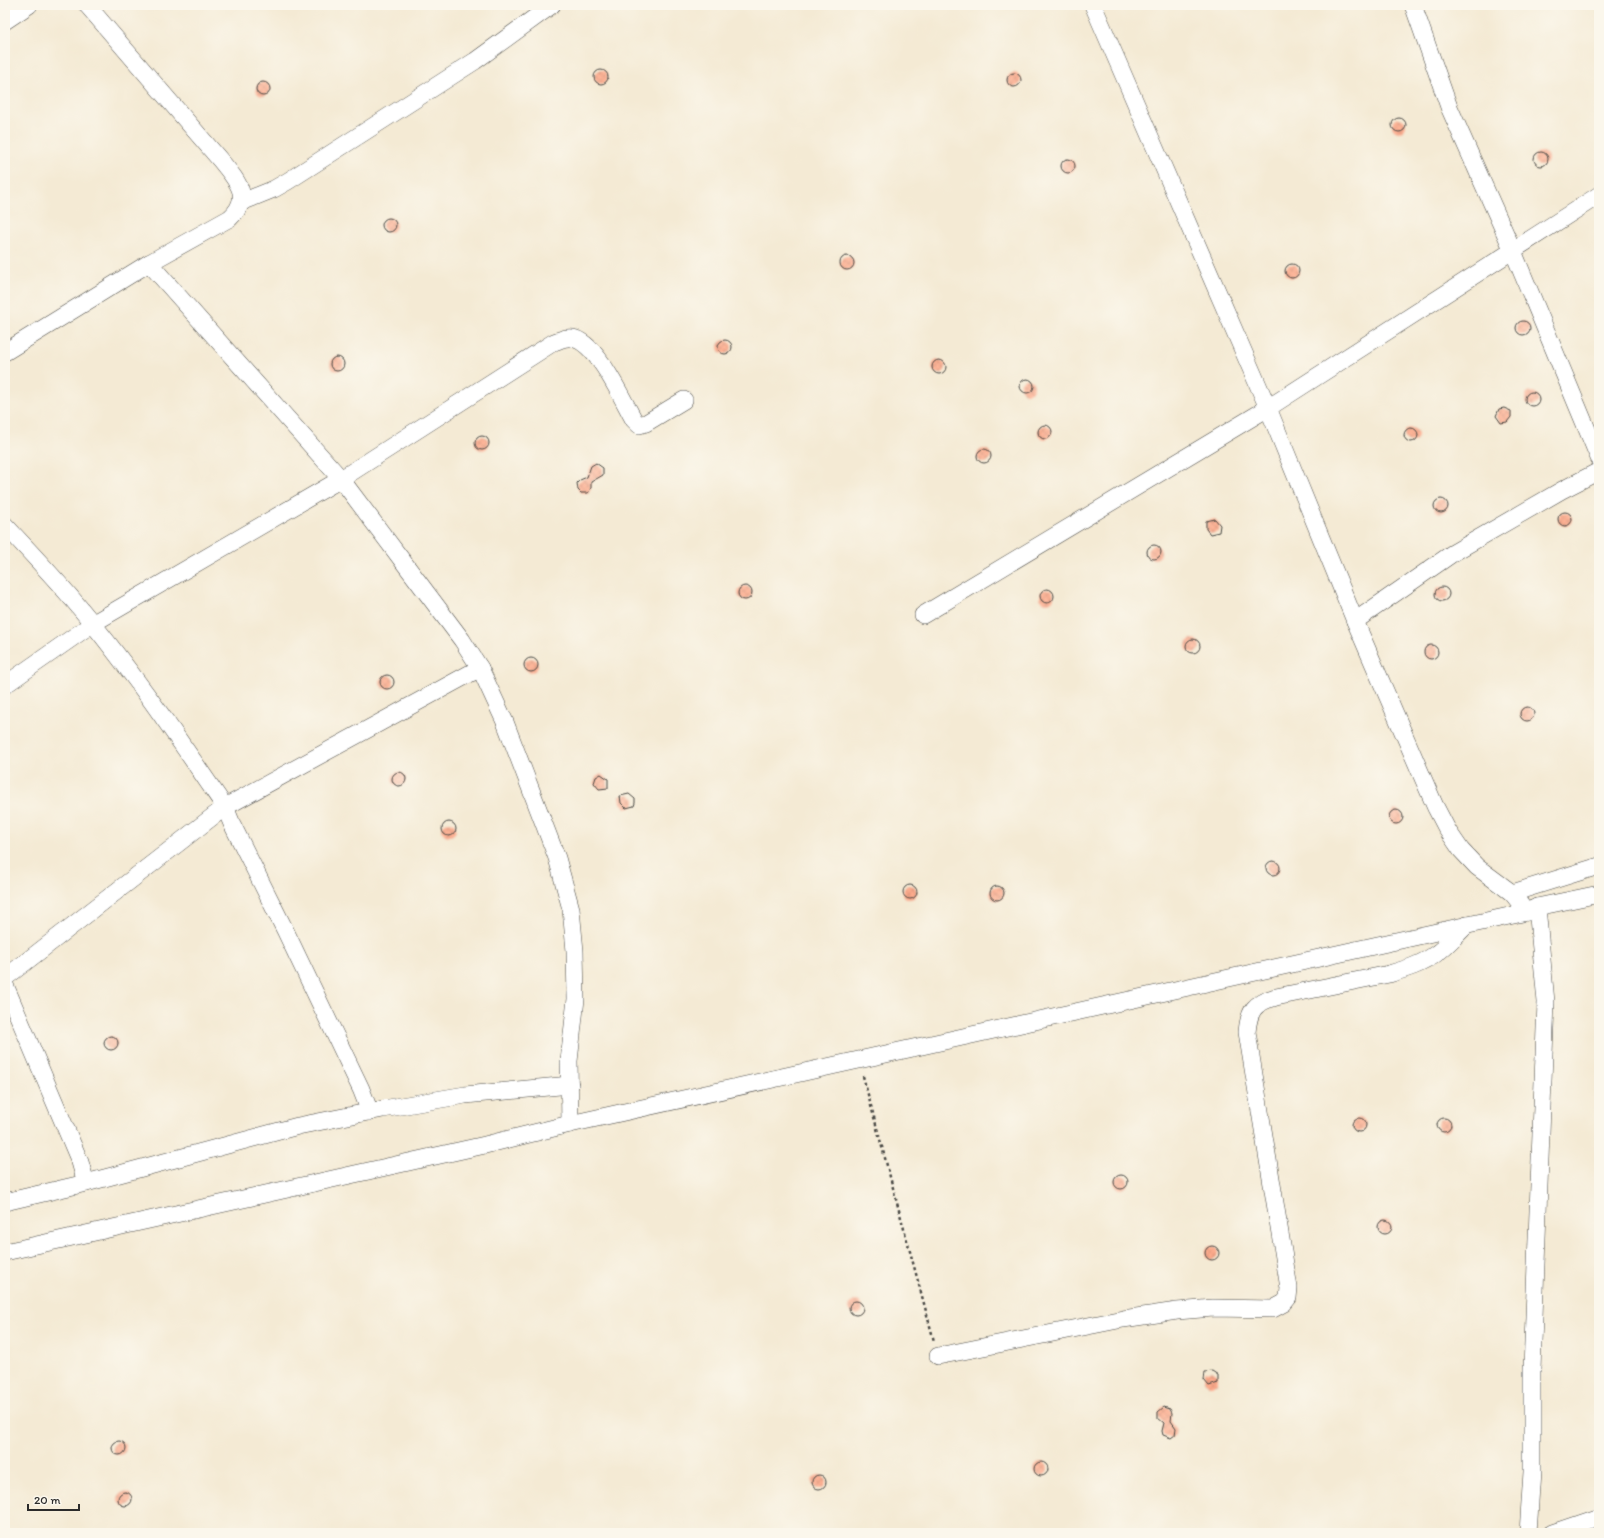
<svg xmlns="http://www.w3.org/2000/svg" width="1604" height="1538" viewBox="0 0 1604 1538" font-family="Itim,sans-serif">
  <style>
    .building { fill: url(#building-cross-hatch) }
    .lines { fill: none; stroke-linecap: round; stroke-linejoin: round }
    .minor-casing { stroke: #494844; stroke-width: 18 }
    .path { stroke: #494844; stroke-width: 2.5; stroke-dasharray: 3 3; stroke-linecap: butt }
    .minor { stroke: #fff; stroke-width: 17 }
  </style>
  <defs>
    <pattern id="building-cross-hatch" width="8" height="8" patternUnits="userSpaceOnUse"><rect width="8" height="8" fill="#fdab8c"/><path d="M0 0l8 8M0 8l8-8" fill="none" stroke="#d99379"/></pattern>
  </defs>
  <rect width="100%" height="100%" fill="#fbf7ec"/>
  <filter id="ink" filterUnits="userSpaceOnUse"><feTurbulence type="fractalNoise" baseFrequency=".025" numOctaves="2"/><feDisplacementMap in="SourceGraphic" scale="8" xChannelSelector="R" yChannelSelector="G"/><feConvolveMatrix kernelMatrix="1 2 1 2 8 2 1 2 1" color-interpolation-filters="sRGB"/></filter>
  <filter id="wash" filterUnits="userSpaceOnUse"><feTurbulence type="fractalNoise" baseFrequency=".012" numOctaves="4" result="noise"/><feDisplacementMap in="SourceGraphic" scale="16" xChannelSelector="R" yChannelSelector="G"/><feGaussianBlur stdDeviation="0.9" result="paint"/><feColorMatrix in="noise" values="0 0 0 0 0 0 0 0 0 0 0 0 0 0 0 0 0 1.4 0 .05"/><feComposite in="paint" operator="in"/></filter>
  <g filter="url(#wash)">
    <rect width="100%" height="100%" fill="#f4ead4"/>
    <g id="blocks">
      <g class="building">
        <circle cx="601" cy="77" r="7"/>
        <circle cx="1014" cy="80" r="7"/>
        <circle cx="263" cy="89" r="7"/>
        <circle cx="1399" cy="125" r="7"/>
        <circle cx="1541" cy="159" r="7"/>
        <circle cx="1068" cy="166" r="7"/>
        <circle cx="389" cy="225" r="7"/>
        <circle cx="847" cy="263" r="7"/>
        <circle cx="1292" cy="271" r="7"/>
        <circle cx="1523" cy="328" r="7"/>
        <circle cx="725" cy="347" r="7"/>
        <circle cx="337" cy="364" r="7"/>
        <circle cx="939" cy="367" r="7"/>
        <circle cx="1027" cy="386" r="7"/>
        <circle cx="1532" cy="399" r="7"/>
        <path d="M1504,408L1511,411V417L1507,422L1501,423L1496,416L1499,409Z"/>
        <circle cx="1045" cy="432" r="7"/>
        <circle cx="1411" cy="435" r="7"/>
        <circle cx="482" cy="443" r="7"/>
        <circle cx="984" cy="456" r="7"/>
        <path d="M596,463L603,468V475L591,482V488L588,493H581L578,490L577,483L580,480L587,477L591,466Z"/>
        <circle cx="1441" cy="506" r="7"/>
        <circle cx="1565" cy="519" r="7"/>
        <path d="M1215,519L1220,525L1219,532L1210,534L1206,529V521Z"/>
        <circle cx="1154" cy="552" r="7"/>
        <circle cx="745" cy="593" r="7"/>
        <circle cx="1442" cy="594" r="7"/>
        <circle cx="1047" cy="596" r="7"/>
        <circle cx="1193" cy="646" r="7"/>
        <circle cx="1431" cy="652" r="7"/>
        <circle cx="531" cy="665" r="7"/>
        <circle cx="387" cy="682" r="7"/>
        <circle cx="1527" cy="714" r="7"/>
        <circle cx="399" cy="779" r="7"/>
        <path d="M601,774L608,779V788L599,789L594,783L596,777Z"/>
        <path d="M629,794L635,799V803L634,806L626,808L621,803L620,796Z"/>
        <circle cx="1396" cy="817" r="7"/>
        <circle cx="449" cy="829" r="7"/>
        <circle cx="1273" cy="868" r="7"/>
        <circle cx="910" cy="892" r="7"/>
        <circle cx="997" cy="893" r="7"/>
        <circle cx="111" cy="1043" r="7"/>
        <circle cx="1359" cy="1125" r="7"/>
        <circle cx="1444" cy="1125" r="7"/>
        <circle cx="1121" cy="1182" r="7"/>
        <circle cx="1385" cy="1227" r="7"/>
        <circle cx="1212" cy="1253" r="7"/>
        <circle cx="856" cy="1308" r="7"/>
        <path d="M1212,1371L1218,1375V1383L1209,1386L1204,1380L1205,1372Z"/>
        <path d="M1164,1407L1170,1409L1172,1413L1171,1421L1176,1428L1175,1435L1171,1438L1163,1435L1162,1431L1164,1423L1158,1418V1412Z"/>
        <circle cx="119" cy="1448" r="7"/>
        <circle cx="1041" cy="1469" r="7"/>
        <circle cx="819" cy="1482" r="7"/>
        <circle cx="125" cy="1499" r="7"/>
      </g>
    </g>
  </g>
  <g filter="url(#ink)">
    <use href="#blocks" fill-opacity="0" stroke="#494844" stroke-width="1"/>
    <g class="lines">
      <defs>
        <g id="minor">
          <path d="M1093,5L1268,408L1355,621L1435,806L1448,831L1461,850L1477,867L1512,893L1527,912"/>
          <path d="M1413,5L1449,107L1513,251L1599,458"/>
          <path d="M5,21L29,5"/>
          <path d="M242,202L274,189L288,181L475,61L552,5"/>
          <path d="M149,263L341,479L462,640L480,668L505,722L557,858L571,909L575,951L576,999L569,1061L570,1124"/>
          <path d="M5,352L149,263L230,218C253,197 237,181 221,161L87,5"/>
          <path d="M5,525C28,550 52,575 74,601C129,666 177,737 225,807L232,824L285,930L361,1089L370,1112"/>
          <path d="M923,615L1268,408L1599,195"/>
          <path d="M1355,621L1453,553L1562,490L1599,471"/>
          <path d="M5,685L92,624L341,479L554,342C560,340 566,337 572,338C597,342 622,399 634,420L639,425L646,423L684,400"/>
          <path d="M1512,893L1599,866"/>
          <path d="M5,978L225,807L480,668"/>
          <path d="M5,985L80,1162L86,1183"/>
          <path d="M5,1202L86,1183L298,1126L383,1109L465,1095L570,1085"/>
          <path d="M5,1252L485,1145L570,1124L1527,912L1537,907L1599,894"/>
          <path d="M938,1356L1123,1319L1177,1311L1213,1308L1273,1309L1284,1303L1288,1298L1289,1288L1247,1032C1249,1010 1254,1003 1276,997L1389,974C1406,969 1423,964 1437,953C1448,945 1457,934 1467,925"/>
          <path d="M1528,1533L1532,1472V1369L1546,1002L1537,907"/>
          <path d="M1552,1533L1599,1517"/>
        </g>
      </defs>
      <use href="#minor" class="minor-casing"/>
      <path class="path" d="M863,1076L934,1341"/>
      <use href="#minor" class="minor"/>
    </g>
  </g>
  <rect width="1604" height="1538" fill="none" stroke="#fbf7ec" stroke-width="20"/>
  <path d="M28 1504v6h51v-6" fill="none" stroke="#2b2b2b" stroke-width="2"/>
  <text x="34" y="1504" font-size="12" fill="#2b2b2b" stroke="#fbf7ec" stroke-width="3" paint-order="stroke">20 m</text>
</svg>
